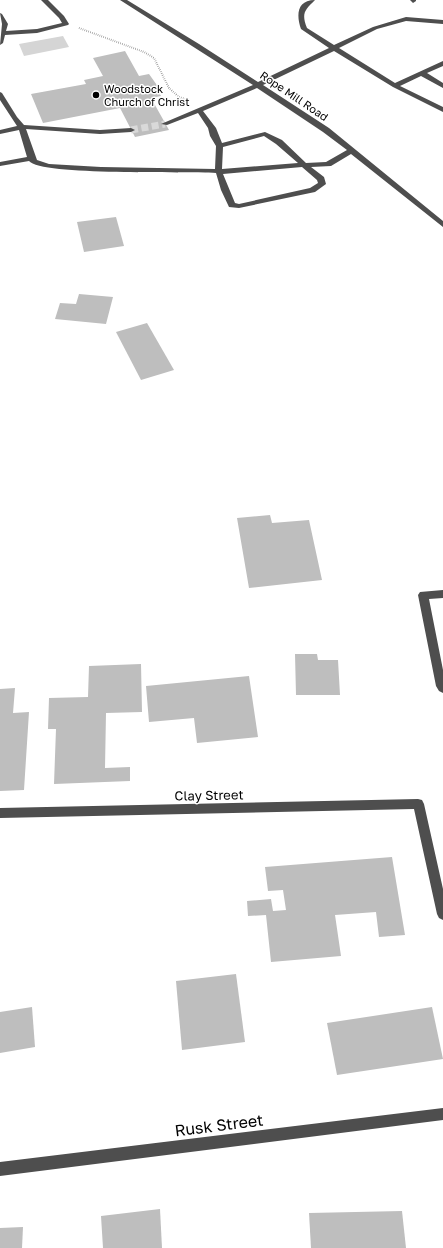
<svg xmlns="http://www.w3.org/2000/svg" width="443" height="1248" viewBox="0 0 443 1248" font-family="'Golos Text',sans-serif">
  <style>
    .green { fill: #d5d5d5 }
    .building { fill: #bebebe }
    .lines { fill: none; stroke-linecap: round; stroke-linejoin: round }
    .minor-tunnel { stroke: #d9d9d9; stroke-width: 7; stroke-dasharray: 7 3.5; stroke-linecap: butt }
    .path { stroke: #707070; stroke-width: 2; stroke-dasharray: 0.5 1.5; stroke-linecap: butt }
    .minor { fill: #4e4e4e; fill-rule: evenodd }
    .poi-dot { fill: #000; stroke: #fff; stroke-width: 1.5 }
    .labels { text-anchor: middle; stroke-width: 3; stroke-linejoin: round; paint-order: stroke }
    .far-poi-label { font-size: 11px; fill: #000; stroke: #fff; text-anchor: start }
    .far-street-label { font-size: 11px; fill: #000; stroke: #fff }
    .street-label { font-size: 13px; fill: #000; stroke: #fff }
    .near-street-label { font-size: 16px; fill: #000; stroke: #fff }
  </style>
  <rect width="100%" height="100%" fill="#fff"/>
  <path class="green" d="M63,36L69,47L24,56L19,44Z"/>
  <g class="building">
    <path d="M125,51L139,76L149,74L159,88L157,89L161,96L151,98L169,130L135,137L120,108L43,123L31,94L86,84L84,80L103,76L93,58Z"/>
    <path d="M116,217L124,246L84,252L77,222Z"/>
    <path d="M79,294L113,297L106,324L55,319L60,303L76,304Z"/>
    <path d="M147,323L174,370L141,380L116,332Z"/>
    <path d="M270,515L272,523L309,520L322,580L249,588L237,518Z"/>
    <path d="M295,654H317L318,660H338L340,695H296Z"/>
    <path d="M141,664L142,712L106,713L105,768L130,767V781L54,784L56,729H48L49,698L88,697L89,666Z"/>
    <path d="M249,676L258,737L197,743L194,718L149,722L146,686Z"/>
    <path d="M15,688L13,713L29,712L24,790L0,791V689Z"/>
    <path d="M392,857L405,935L379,937L376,912L335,915L341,956L271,962L266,915L248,916L247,901L271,899L273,911L286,910L283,890L268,891L265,867Z"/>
    <path d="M236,974L245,1042L182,1050L176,981Z"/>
    <path d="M32,1007L35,1047L0,1053V1012Z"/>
    <path d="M432,1007L443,1059L337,1075L327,1023Z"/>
    <path d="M160,1209L162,1248H103L101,1216Z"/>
    <path d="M402,1211L406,1248H311L309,1213Z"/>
    <path d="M23,1227L22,1248H0V1228Z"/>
  </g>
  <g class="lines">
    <path class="minor-tunnel" d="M131,130L165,124"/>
    <path class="path" d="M79,28L144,52L154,58L169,88L179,97L185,99"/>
    <g class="minor">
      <path d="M41,0H48L64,16L69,24L68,25L37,33L5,35L3,43L0,45L2,24L0,13L2,14L8,24L6,31L37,29L62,23L59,18Z"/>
      <path d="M120,0H127L199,44L258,82L329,48L301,29C296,15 297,0 315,0C305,10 301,13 307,28L334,45L373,27L406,17L443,20V24L406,21L377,29L339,48L395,83L443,61V66L427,73L443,83V88L421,76L400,86L443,107V112L393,87L334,51L263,85L329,128L443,221V227L351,154L331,166L311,167L324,177L326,184L315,192L239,208L229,207L221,190L216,173C188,171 41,176 29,161L0,166V162L27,157L19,130L0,134V130L17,126L0,100V92L2,93L17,117L24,125L100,130L131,128L135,130L131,132L100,134L26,129L37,160L49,164L101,167L215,169L216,146L210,136L208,128L198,113L167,125L161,124L253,85ZM257,88L323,132L347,150L326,162L306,163L282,140L265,132L222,143L216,128L203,111ZM264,136L276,144L298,163L222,169L223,147ZM302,167L317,180L318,183L310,188L239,204L235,203L223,174Z"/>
      <path d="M410,0H416V1L413,3Z"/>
      <path d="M443,590V598L429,599L443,670V693L439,691L436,686L418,595L420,592Z"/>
      <path d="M418,799L422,800L424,804L443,889V920L439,918L437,914L414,809L0,818V808Z"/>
      <path d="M443,1108V1120L0,1176V1162Z"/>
    </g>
  </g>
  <circle class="poi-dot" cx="96" cy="95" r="4"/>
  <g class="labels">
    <g class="far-poi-label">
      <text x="104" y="93">Woodstock<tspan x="104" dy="13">Church of Christ</tspan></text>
    </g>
    <g class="far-street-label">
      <text transform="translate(294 96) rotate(34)" y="4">Rope Mill Road</text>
    </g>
    <g class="street-label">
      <text transform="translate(209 795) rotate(-1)" y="5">Clay Street</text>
    </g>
    <g class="near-street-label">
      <text transform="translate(219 1125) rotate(-7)" y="6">Rusk Street</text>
    </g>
  </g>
</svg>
